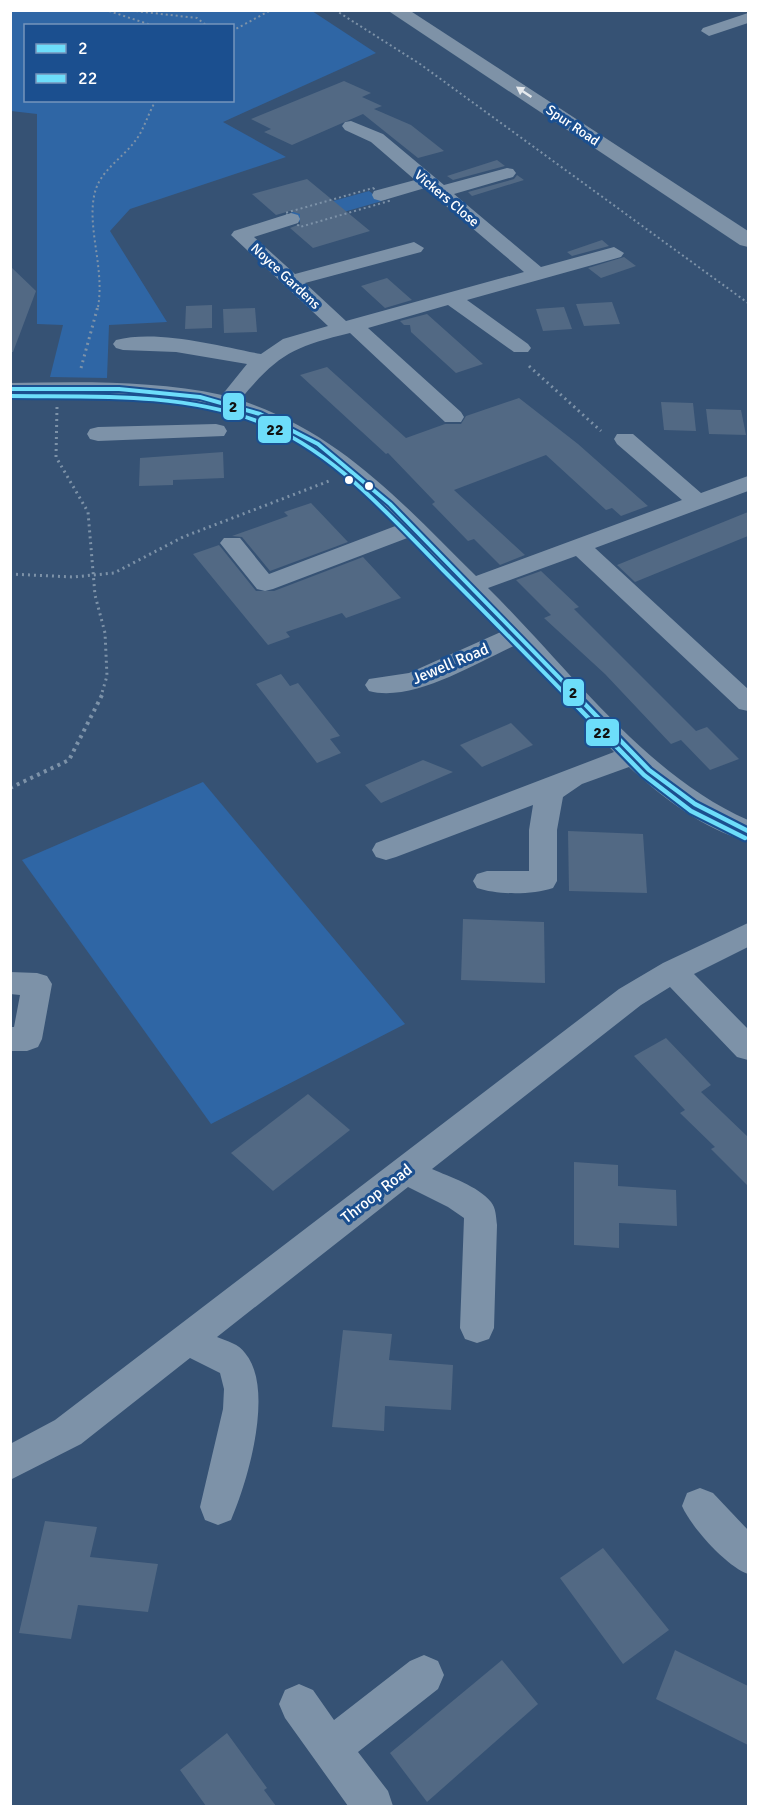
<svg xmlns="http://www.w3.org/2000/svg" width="759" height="1817" viewBox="0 0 759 1817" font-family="Signika,sans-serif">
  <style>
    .green { fill: #2f66a5; fill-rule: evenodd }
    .building { fill: #526984 }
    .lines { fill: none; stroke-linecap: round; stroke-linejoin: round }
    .path-far2 { stroke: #7d92a8; stroke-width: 2; stroke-dasharray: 2 3; stroke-linecap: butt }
    .path-far1 { stroke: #7d92a8; stroke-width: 3; stroke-dasharray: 2 4; stroke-linecap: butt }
    .path { stroke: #7d92a8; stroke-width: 4; stroke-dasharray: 3 4.5; stroke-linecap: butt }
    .minor { fill: #7d92a8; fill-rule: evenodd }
    .highway { fill: #7e92a7; fill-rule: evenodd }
    .bus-1-far1-casing { stroke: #1b4f8f; stroke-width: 8 }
    .bus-1-casing { stroke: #1b4f8f; stroke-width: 9 }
    .bus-2-far1-casing { stroke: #1b4f8f; stroke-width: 8 }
    .bus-2-casing { stroke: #1b4f8f; stroke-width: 9 }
    .bus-1-far1 { stroke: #6dddfa; stroke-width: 4 }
    .bus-1 { stroke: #6dddfa; stroke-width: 4.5 }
    .bus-2-far1 { stroke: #6dddfa; stroke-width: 4 }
    .bus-2 { stroke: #6dddfa; stroke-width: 4.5 }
    .oneway { fill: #e5e9ed }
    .bus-dot { fill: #fff; stroke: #1b4f8f; stroke-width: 2 }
    .labels { text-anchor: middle; stroke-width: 6; stroke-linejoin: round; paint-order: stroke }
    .far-street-label { font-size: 14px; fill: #fff; stroke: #1b4f8f }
    .street-label { font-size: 16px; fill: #fff; stroke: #1b4f8f }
    .line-badge { stroke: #1b4f8f; stroke-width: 2 }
    .pale-badge-label { font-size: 16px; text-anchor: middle; font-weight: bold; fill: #111 }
  </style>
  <rect width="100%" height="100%" fill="#365274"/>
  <g class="green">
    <path d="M11,10L312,11L376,53L223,122L286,157L130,209L110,231L167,322L109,325L107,378L50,377L63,325L37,324V114L11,111ZM26,26H232V100H26Z"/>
    <path d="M369,191L382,201L302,224L290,213Z"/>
    <path d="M203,782L405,1024L211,1124L22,860Z"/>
  </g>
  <g class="building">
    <path d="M344,81L371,93L362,97L382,106L374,109L411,125L444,151L418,158L363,114L292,145L264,132L271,129L251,119Z"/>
    <path d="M497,160L505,166L453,180L447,176Z"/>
    <path d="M517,175L524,180L472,196L468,192L514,179Z"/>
    <path d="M307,179L370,231L313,248L290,228L300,224V214L290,211L276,215L252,194Z"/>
    <path d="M602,240L609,246L572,256L567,252Z"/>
    <path d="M624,257L636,266L601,278L588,268Z"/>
    <path d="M10,266L36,291L13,352H10Z"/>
    <path d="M387,278L404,293L412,300L385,308L361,286Z"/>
    <path d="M612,302L620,324L584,326L576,304Z"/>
    <path d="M212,305V328L185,329L186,306Z"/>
    <path d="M564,307L572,329L543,331L536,309Z"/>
    <path d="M255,308L257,332L224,333L223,309Z"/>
    <path d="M427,314L483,364L456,373L411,332L410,325H404L400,321Z"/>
    <path d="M327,367L406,438L445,424H461L466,416L519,398L578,444L648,506L621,516L612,508L606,510L546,455L454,490L525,555L500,565L474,539L468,541L432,504L435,502L388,453L386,454L300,375Z"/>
    <path d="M661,402L693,403L696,431L664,430Z"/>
    <path d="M706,409L741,410L746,435L709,434Z"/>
    <path d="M223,452L224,478L173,480V485L139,486L140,458Z"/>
    <path d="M311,503L348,542L270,571L242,537L232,536L288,516L284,512Z"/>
    <path d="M748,512V536L635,582L617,565Z"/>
    <path d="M219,545L256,591H274L363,557L401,598L346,618L342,613L286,632L290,637L268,645L193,554Z"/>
    <path d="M541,571L579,607L574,609L696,731L707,727L739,759L710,770L681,740L671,744L605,674L544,618L551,615L516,580Z"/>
    <path d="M281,674L290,686L298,683L340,736L330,739L341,753L317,763L256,684Z"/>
    <path d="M511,723L533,745L482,767L460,745Z"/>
    <path d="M423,760L453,772L381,803L365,785Z"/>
    <path d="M568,831L643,834L647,893L569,891Z"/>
    <path d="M463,919L544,922L545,983L461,980Z"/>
    <path d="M666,1038L711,1085L701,1092L748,1137V1186L711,1149L715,1147L680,1113L685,1110L634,1056Z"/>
    <path d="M308,1094L350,1130L273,1191L231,1153Z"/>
    <path d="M574,1162L618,1165V1186L676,1190L677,1226L619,1223V1248L574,1245Z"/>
    <path d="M343,1330L392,1334L389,1360L453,1365L451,1410L385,1406L384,1431L332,1427Z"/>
    <path d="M45,1521L97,1527L90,1557L158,1564L148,1612L78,1605L71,1639L19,1633Z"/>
    <path d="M603,1548L669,1630L623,1664L560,1578Z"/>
    <path d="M675,1650L748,1686V1745L656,1699Z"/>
    <path d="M502,1660L538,1704L427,1802L390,1753Z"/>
    <path d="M227,1733L267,1788L264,1790L276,1806H206L180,1770Z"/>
  </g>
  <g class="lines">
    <g class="path-far2">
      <path d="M97,10H109"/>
      <path d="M126,10L197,18L207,26"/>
      <path d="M335,10L420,64L748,303"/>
      <path d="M109,11L154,26"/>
      <path d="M232,31L271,10"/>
      <path d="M373,188L389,201L300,227L285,213Z"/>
      <path d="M98,307C105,268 86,226 95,192C101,169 125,157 138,137C145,126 149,112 156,100"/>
    </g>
    <g class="path-far1">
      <path d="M529,366L601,431"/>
      <path d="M81,368L98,306"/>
      <path d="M57,407L56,457L88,512L95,595L105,633L107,676L101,696"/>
      <path d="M10,574L73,577L114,573L183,537L329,481"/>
    </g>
    <path class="path" d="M10,788L69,760L102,695"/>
    <g class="minor">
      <path d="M748,13V23L709,36L701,31L703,28Z"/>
      <path d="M351,121L383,134L444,185L507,168L513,169L516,173L513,177L454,194L541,267L614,247L624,253L621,257L467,300L528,344L531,348L528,352H514L448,305L368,328L461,412L464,417L461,422H445L350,333C293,347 278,354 240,400C341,433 403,504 476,576L682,500L617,444L614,439L617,434H633L701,493L748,476V491L595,548L748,689V711L739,709L576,556L488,588C568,667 645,775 748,820V841C704,830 662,797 629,767L582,784L563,797L557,830V881L553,888C532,895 498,895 477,888L473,881L477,874L487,871H529V830L533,805L396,857L386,860L376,857L372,850L376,843L614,752L516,645C476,663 412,703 369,691L365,685L369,679L409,673L503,631L410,537L273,589L265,591L257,589L220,543L224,538H240L269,574L398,525C363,490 328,457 284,433C202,387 102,395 10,395V383C81,382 152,380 222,395L247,364L176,352L123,350L116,348L113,344L116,340C157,329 219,346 261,354L283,339L328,326L231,235L234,231L291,213L298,215L300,219L298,223L254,237L295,274L414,242L424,248L421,252L305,283L346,321L524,272L425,188L381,201L374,199L372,195L374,191L415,180L371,142L345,130L342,126L345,122Z"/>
      <path d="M216,424L224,426L227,431L224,436L98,441L90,439L87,434L90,429L98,427Z"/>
      <path d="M748,923V947L694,974L748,1029V1060L737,1057L670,987L641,1005L432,1169C450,1177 478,1186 491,1202C496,1208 496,1217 497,1225L494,1328L489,1339L477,1343L465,1339L460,1328L464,1218L448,1207L408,1187L217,1337C227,1341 239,1344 245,1353C275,1388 248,1481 231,1520L218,1525L205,1520L200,1507L223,1409L224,1389L220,1373L190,1358L81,1444L10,1480V1444L55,1420L619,989L663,963Z"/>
      <path d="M10,972L37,973L47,976L52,984L42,1039L38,1047L27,1051H10V1027H14L20,995L10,994Z"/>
      <path d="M700,1488L713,1493L748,1530V1574C727,1567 691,1527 682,1506L687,1493Z"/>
      <path d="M424,1655L438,1661L444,1675L438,1689L358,1752L388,1791L393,1806H348L285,1718L279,1704L285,1690L299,1684L313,1690L334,1720L410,1661Z"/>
    </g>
    <path class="highway" d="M387,10H409L748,231V247L740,245Z"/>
    <defs>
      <path id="bus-1-far1" d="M10,389H119L200,397L260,414L318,444L390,504L577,696"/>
      <path id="bus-1" d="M576,695L649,770L695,804L748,831"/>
      <path id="bus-2-far1" d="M10,396C92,397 179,392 257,421C331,448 389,515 443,570C485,612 526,654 567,696"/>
      <path id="bus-2" d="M566,695L644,775L691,811L745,838"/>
    </defs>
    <use href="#bus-1-far1" class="bus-1-far1-casing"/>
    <use href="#bus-1" class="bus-1-casing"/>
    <use href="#bus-2-far1" class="bus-2-far1-casing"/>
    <use href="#bus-2" class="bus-2-casing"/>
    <use href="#bus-1-far1" class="bus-1-far1"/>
    <use href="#bus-1" class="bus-1"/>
    <use href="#bus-2-far1" class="bus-2-far1"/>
    <use href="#bus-2" class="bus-2"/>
  </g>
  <defs><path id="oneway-solid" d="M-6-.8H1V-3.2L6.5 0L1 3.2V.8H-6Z" transform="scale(1.5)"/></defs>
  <use class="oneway" href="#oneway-solid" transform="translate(524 92) rotate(-146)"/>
  <g class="bus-dot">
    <circle cx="349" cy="480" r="5"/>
    <circle cx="369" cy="486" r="5"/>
  </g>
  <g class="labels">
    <g class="far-street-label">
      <text transform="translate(573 125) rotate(34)" y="5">Spur Road</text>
      <text transform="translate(447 198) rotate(40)" y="5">Vickers Close</text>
      <text transform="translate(286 276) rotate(43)" y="5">Noyce Gardens</text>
    </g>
    <g class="street-label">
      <text transform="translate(450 663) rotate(-23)" y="6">Jewell Road</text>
      <text transform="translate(376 1193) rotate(-38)" y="6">Throop Road</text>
    </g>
  </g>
  <g class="line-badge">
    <rect x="222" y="392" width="23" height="29" rx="6" fill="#6dddfa"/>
    <rect x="257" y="415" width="35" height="29" rx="6" fill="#6dddfa"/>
    <rect x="562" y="678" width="23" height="29" rx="6" fill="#6dddfa"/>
    <rect x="585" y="718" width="35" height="29" rx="6" fill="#6dddfa"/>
  </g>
  <g class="pale-badge-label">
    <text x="233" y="412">2</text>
    <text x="275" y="435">22</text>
    <text x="573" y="698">2</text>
    <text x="602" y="738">22</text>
  </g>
  <rect width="759" height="1817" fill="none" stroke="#ffffff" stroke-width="24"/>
  <rect x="24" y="24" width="210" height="78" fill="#1b4f8f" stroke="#7695bc" stroke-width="1.5"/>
  <rect x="36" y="44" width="30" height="9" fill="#6dddfa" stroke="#7695bc" stroke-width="1.5"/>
  <text x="78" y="54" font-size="18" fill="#ffffff">2</text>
  <rect x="36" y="74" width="30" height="9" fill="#6dddfa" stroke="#7695bc" stroke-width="1.5"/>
  <text x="78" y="84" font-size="18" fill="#ffffff">22</text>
</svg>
